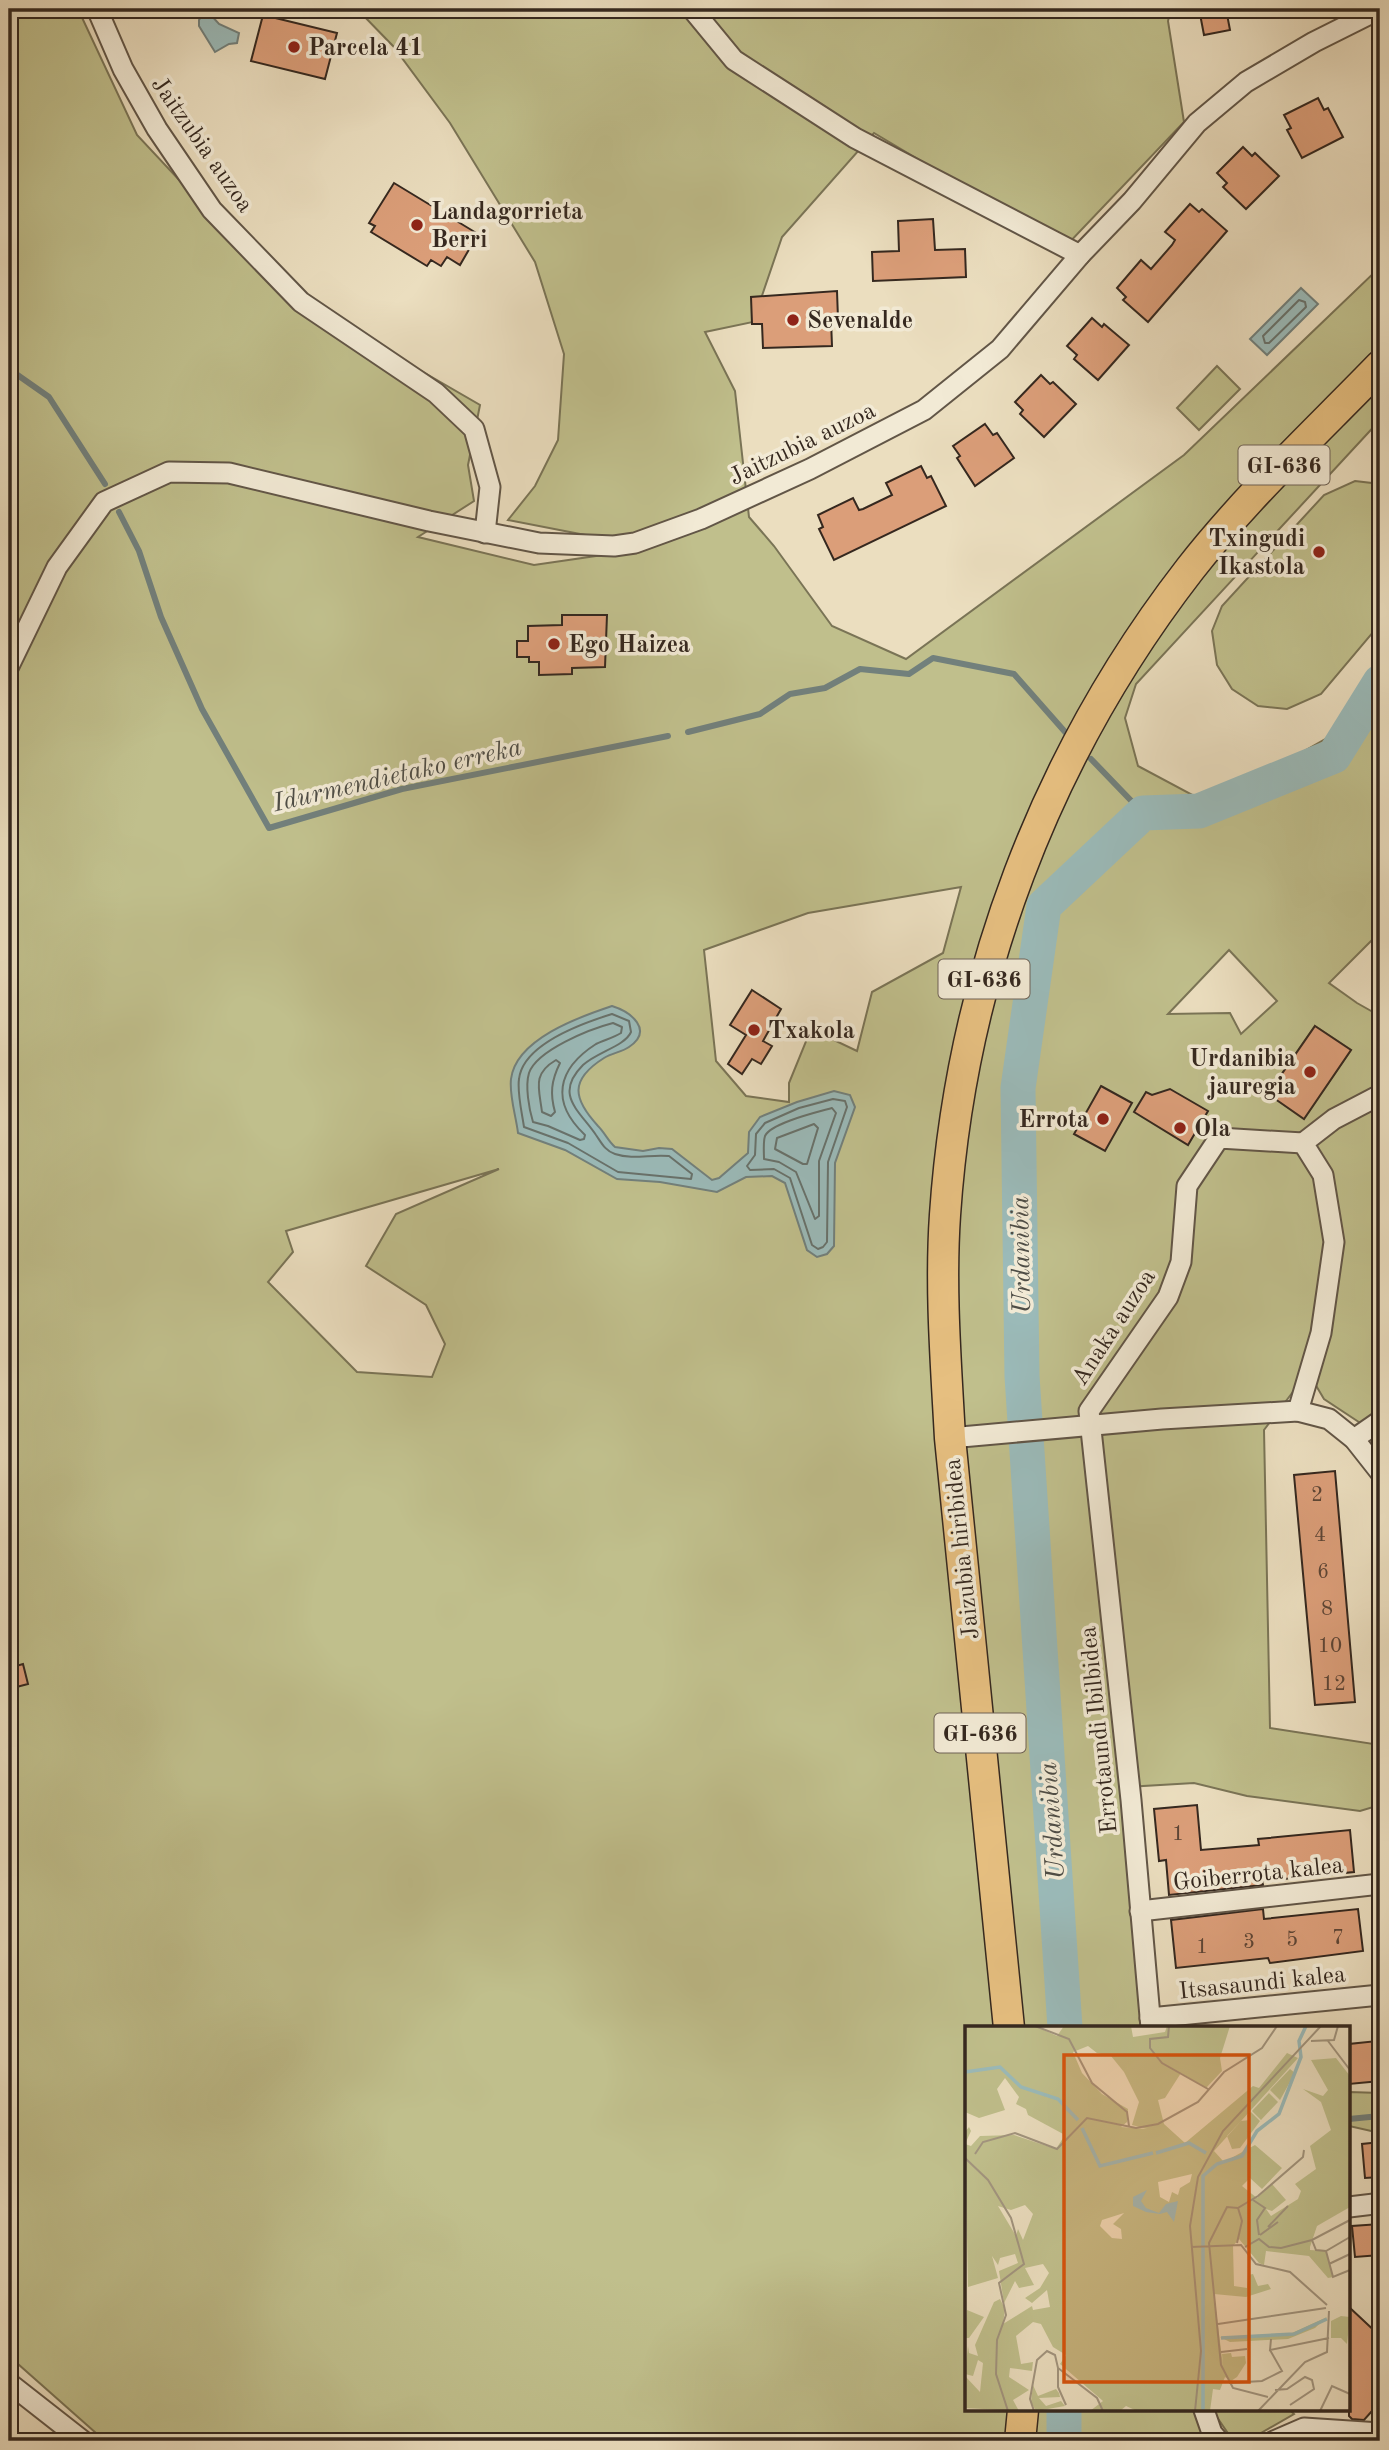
<svg xmlns="http://www.w3.org/2000/svg" width="1389" height="2450" viewBox="0 0 1389 2450" font-family="'Old Standard TT',serif">
  <style>
    .green { fill: #c0bf8c; stroke: #7a7456; stroke-width: 2; fill-rule: evenodd }
    .water { fill: #9bbbba; stroke: #72807c; stroke-width: 2 }
    .lines { fill: none; stroke-linecap: round; stroke-linejoin: round }
    .shore { stroke: #68726c; stroke-width: 2 }
    .stream { stroke: #72807c; stroke-width: 6 }
    .river { stroke: #9bbbba; stroke-width: 35 }
    .building { fill: #db9e79; stroke: #35281f; stroke-width: 2 }
    .street-casing { stroke: #625647; stroke-width: 23 }
    .primary-casing { stroke: #35281f; stroke-width: 33 }
    .street { stroke: #f2ead5; stroke-width: 19 }
    .primary { stroke: #e6bf80; stroke-width: 30 }
    .poi-dot { fill: #8f2418; stroke: #f2ead5; stroke-width: 2.5 }
    .labels { text-anchor: middle; stroke-width: 7; stroke-linejoin: round; paint-order: stroke }
    .number-label { font-size: 21px; fill: #5e4636 }
    .shield { fill: #f2ead5; stroke: #6e6256; stroke-width: 2 }
    .shield-label { font-size: 23px; font-weight: bold; fill: #35281f }
    .poi-label { font-size: 24px; font-weight: bold; fill: #35281f; stroke: #f2ead5; text-anchor: start }
    .street-label { font-size: 24px; fill: #35281f; stroke: #f2ead5 }
    .water-label { font-size: 26px; font-style: italic; fill: #4e4d46; stroke: #f2ead5 }
    .inset-river { fill: none; stroke: #9bbbba; stroke-width: 3.5 }
    .inset-road { fill: none; stroke: #a2957f; stroke-width: 2 }
    .view { fill: #d6540e; fill-opacity: 0.15; stroke: #d6540e; stroke-width: 3.5 }
    .inset-edge { fill: none; stroke: #35281f; stroke-width: 3.5 }
  </style>
  <rect width="100%" height="100%" fill="#ebdebf"/>
  <filter id="stains"><feTurbulence type="fractalNoise" baseFrequency=".00286" numOctaves="4"/><feColorMatrix values="0 0 0 0 .2 0 0 0 0 .09 0 0 0 0 .02 0 0 0 .5 -.17"/></filter>
  <radialGradient id="worn" r=".72"><stop offset=".6" stop-color="#630" stop-opacity="0"/><stop offset="1" stop-color="#630" stop-opacity=".3"/></radialGradient>
  <g class="green">
    <path d="M9,9H78L137,135L283,291L480,405L468,465L474,501L418,537L534,565L630,551L616,541L508,520L535,486L558,440L564,354L535,262L450,123L393,46L357,9H1171L1168,21L1184,122L1065,247L874,133L782,237L753,322L705,332L735,391L749,517L774,546L832,626L906,659L1184,455L1380,267V420L1136,684L1125,718L1138,766L1196,797L1250,782L1334,734L1380,703V932L1329,983L1357,1003L1380,1016V1436L1324,1399L1308,1372L1264,1430L1270,1728L1373,1744L1380,1732V1805L1360,1811L1247,1796L1194,1783L1127,1787L1151,2028H967V2410H1205L1212,2433L1188,2441H105L9,2356V2256L15,2248L9,2240ZM961,887L943,953L872,992L857,1051L811,1029L789,1083V1102L746,1096L716,1061L704,950L808,913ZM1229,950L1277,1001L1241,1034L1230,1013L1168,1014ZM1315,1026L1351,1050L1304,1118L1268,1094ZM499,1169L396,1214L366,1266L426,1305L445,1344L432,1377L357,1372L268,1282L293,1252L286,1231Z"/>
    <path d="M1217,366L1240,389L1199,430L1177,408Z"/>
    <path d="M1355,481L1380,484V624L1321,694L1287,709L1258,706L1232,689L1217,665L1212,631L1222,606L1324,495Z"/>
    <path d="M1349,2092L1380,2093V2133L1349,2126Z"/>
    <path d="M1212,2410H1290L1294,2414L1247,2441L1232,2439Z"/>
  </g>
  <g class="water">
    <path d="M209,13L219,24L239,33L237,43L229,44L215,52L199,26V20L203,14Z"/>
    <path d="M1301,288L1318,304L1267,355L1250,339Z"/>
    <path d="M612,1006C631,1012 654,1030 629,1047C622,1052 612,1053 604,1058C569,1080 573,1099 598,1126C605,1133 608,1141 615,1147L643,1151L659,1148L672,1149L712,1180L719,1178L748,1153L749,1132L760,1117L797,1102L834,1091L850,1095L855,1107L835,1163L834,1246L827,1254L817,1257L807,1250L785,1183L772,1176L746,1177L717,1192L660,1182L617,1179L565,1150L518,1133C516,1116 509,1095 511,1079C516,1039 579,1017 612,1006Z"/>
  </g>
  <g class="lines">
    <g class="shore">
      <path d="M1299,300L1305,302L1306,307L1269,343H1265L1263,336Z"/>
      <path d="M612,1014L629,1021L631,1032C625,1046 597,1052 583,1065C553,1095 580,1111 596,1135C601,1142 605,1151 615,1154C633,1160 651,1154 669,1156L692,1174L691,1179L618,1172L568,1143L524,1127C522,1113 517,1093 519,1079C523,1044 583,1023 612,1014Z"/>
      <path d="M613,1023L622,1027L621,1033C613,1038 604,1040 596,1044C557,1069 550,1102 585,1135L584,1139L580,1140L548,1126L533,1122C529,1109 525,1086 529,1073C537,1050 590,1029 613,1023Z"/>
      <path d="M556,1060L560,1063C551,1081 550,1094 555,1112L551,1116L542,1112C539,1088 532,1074 556,1060Z"/>
      <path d="M833,1099L845,1101L847,1107L828,1162L827,1242L823,1247L818,1249L812,1245L790,1178L774,1169L750,1170L747,1166L755,1155L756,1134L765,1123L799,1108Z"/>
      <path d="M832,1108L836,1113L819,1161V1216L815,1219L796,1172L779,1162L764,1159C764,1153 763,1142 765,1136C771,1123 818,1112 832,1108Z"/>
      <path d="M814,1124L818,1128L807,1164H803L775,1149L777,1138Z"/>
    </g>
    <g class="stream">
      <path d="M9,369L49,397L105,484"/>
      <path d="M119,512L139,551L161,617L202,709L269,828L402,789L668,736"/>
      <path d="M688,732L760,714L790,694L825,688L860,669L909,674L933,658L1014,674L1066,733"/>
      <path d="M1091,759L1143,813"/>
      <path d="M1349,2119L1380,2116"/>
    </g>
    <g class="river">
      <path d="M1065,2028L1022,1376L1018,1088L1044,906L1143,813L1199,811L1334,756L1380,682"/>
      <path d="M1064,2441V2410"/>
    </g>
  </g>
  <g class="building">
    <path d="M1226,9L1230,30L1204,35L1200,14Z"/>
    <path d="M263,15L337,33L325,79L251,61Z"/>
    <path d="M1318,98L1324,110L1328,108L1343,137L1302,158L1287,130L1291,128L1284,115Z"/>
    <path d="M1243,147L1252,156L1255,153L1279,176L1246,209L1223,187L1227,183L1217,173Z"/>
    <path d="M394,183L478,234L460,265L447,257L441,266L431,260L427,266L371,232L375,226L369,223Z"/>
    <path d="M1190,204L1199,212L1202,209L1227,231L1148,322L1123,300L1126,297L1117,288L1141,260L1151,269L1172,245L1175,240L1165,232Z"/>
    <path d="M933,219L935,250L965,249L966,277L873,281L872,252L899,251L898,221Z"/>
    <path d="M837,291L838,319L831,320L832,346L763,348L762,324H752L751,297Z"/>
    <path d="M1092,318L1102,327L1104,324L1129,345L1098,380L1074,359L1077,355L1067,346Z"/>
    <path d="M1041,375L1050,384L1053,382L1076,404L1044,437L1020,414L1023,410L1015,402Z"/>
    <path d="M985,424L993,435L997,433L1014,458L975,486L957,458L960,456L953,446Z"/>
    <path d="M921,466L927,478L931,476L946,506L834,560L819,529L823,527L818,515L853,498L859,510L863,509L892,495L886,483Z"/>
    <path d="M562,615H607L605,667L572,668V674L539,675V662H529V657H517V641H528V626L562,625Z"/>
    <path d="M752,990L781,1009L763,1041L772,1046L761,1064L752,1059L742,1074L728,1064L746,1035L730,1025Z"/>
    <path d="M1315,1026L1351,1050L1304,1119L1268,1094Z"/>
    <path d="M1101,1086L1132,1103L1105,1151L1074,1134Z"/>
    <path d="M1170,1089L1208,1111L1188,1145L1134,1112L1146,1092L1152,1095Z"/>
    <path d="M1335,1471L1355,1702L1315,1705L1294,1475Z"/>
    <path d="M23,1664L28,1684L9,1689V1668Z"/>
    <path d="M1197,1805L1201,1850L1259,1845L1258,1839L1350,1830L1354,1872L1262,1881L1263,1885L1169,1895L1166,1860L1159,1861L1154,1809Z"/>
    <path d="M1263,1909L1264,1919L1358,1909L1363,1951L1270,1963L1268,1958L1176,1968L1171,1920Z"/>
    <path d="M1377,2041L1380,2081L1349,2084V2044Z"/>
    <path d="M1380,2142V2177L1365,2178L1362,2144Z"/>
    <path d="M1380,2224V2255L1355,2257L1352,2226Z"/>
    <path d="M1349,2307L1380,2336V2402L1364,2420L1352,2419L1349,2416Z"/>
  </g>
  <g class="lines">
    <defs>
      <g id="street">
        <path d="M97,9L123,69L157,129L212,210L301,302L436,393L474,429L490,487L485,533"/>
        <path d="M692,9L734,60L855,138L1080,255"/>
        <path d="M9,666L57,567L104,502L169,472L229,473L429,521L539,543L614,546L635,543L701,519L810,469L924,410L1000,349L1080,255L1132,201L1197,123L1246,82L1314,42L1380,9"/>
        <path d="M1298,1411L1321,1333L1334,1242L1323,1175L1303,1143L1334,1119L1380,1095"/>
        <path d="M950,1438L1162,1419L1298,1411L1329,1419L1354,1439L1380,1472"/>
        <path d="M1354,1439L1380,1421"/>
        <path d="M1140,1911L1380,1884"/>
        <path d="M1150,2018L1380,1995"/>
        <path d="M1151,2028L1131,1800L1089,1411L1168,1297L1181,1262L1187,1186L1219,1138L1303,1143"/>
        <path d="M1349,2207L1374,2204"/>
        <path d="M9,2383L83,2441"/>
        <path d="M1204,2410L1212,2433L1219,2441"/>
        <path d="M1274,2441L1304,2428L1380,2433"/>
      </g>
      <g id="primary">
        <path d="M1009,2028L950,1438C946,1364 940,1289 945,1215C961,979 1045,756 1190,569C1247,496 1316,432 1380,366"/>
        <path d="M1020,2441L1023,2410"/>
      </g>
    </defs>
    <use href="#street" class="street-casing"/>
    <use href="#primary" class="primary-casing"/>
    <use href="#street" class="street"/>
    <use href="#primary" class="primary"/>
  </g>
  <g class="poi-dot">
    <circle cx="294" cy="47" r="7"/>
    <circle cx="417" cy="225" r="7"/>
    <circle cx="793" cy="320" r="7"/>
    <circle cx="1319" cy="552" r="7"/>
    <circle cx="554" cy="644" r="7"/>
    <circle cx="754" cy="1030" r="7"/>
    <circle cx="1310" cy="1072" r="7"/>
    <circle cx="1103" cy="1119" r="7"/>
    <circle cx="1180" cy="1128" r="7"/>
  </g>
  <g class="labels">
    <g class="number-label">
      <text x="1317" y="1501">2</text>
      <text x="1320" y="1541">4</text>
      <text x="1323" y="1578">6</text>
      <text x="1327" y="1615">8</text>
      <text x="1330" y="1652">10</text>
      <text x="1334" y="1690">12</text>
      <text x="1178" y="1840">1</text>
      <text x="1338" y="1944">7</text>
      <text x="1292" y="1946">5</text>
      <text x="1249" y="1948">3</text>
      <text x="1202" y="1953">1</text>
    </g>
    <g class="shield">
      <rect x="1238.5" y="445.5" width="91" height="39" rx="5"/>
      <rect x="938.5" y="959.5" width="91" height="39" rx="5"/>
      <rect x="934.5" y="1713.5" width="91" height="39" rx="5"/>
    </g>
    <g class="shield-label">
      <text x="1284" y="473">GI-636</text>
      <text x="984" y="987">GI-636</text>
      <text x="980" y="1741">GI-636</text>
    </g>
    <g class="poi-label">
      <text x="308" y="55">Parcela 41</text>
      <text x="431" y="219">Landagorrieta<tspan x="431" dy="28">Berri</tspan></text>
      <text x="807" y="328">Sevenalde</text>
      <text x="1305" y="546" text-anchor="end">Txingudi<tspan x="1305" dy="28">Ikastola</tspan></text>
      <text x="568" y="652">Ego Haizea</text>
      <text x="768" y="1038">Txakola</text>
      <text x="1296" y="1066" text-anchor="end">Urdanibia<tspan x="1296" dy="28">jauregia</tspan></text>
      <text x="1089" y="1127" text-anchor="end">Errota</text>
      <text x="1194" y="1136">Ola</text>
    </g>
    <g class="street-label">
      <text transform="translate(203 144) rotate(55)" y="8">Jaitzubia auzoa</text>
      <text transform="translate(802 443) rotate(-26)" y="8">Jaitzubia auzoa</text>
      <text transform="translate(1113 1327) rotate(-57)" y="8">Anaka auzoa</text>
      <text transform="translate(961 1549) rotate(-96)" y="8">Jaizubia hiribidea</text>
      <text transform="translate(1098 1730) rotate(-96)" y="8">Errotaundi Ibilbidea</text>
      <text transform="translate(1258 1873) rotate(-6)" y="8">Goiberrota kalea</text>
      <text transform="translate(1262 1982) rotate(-6)" y="8">Itsasaundi kalea</text>
    </g>
    <g class="water-label">
      <text transform="translate(397 774) rotate(-13)" y="9">Idurmendietako erreka</text>
      <text transform="translate(1020 1255) rotate(-91)" y="9">Urdanibia</text>
      <text transform="translate(1051 1821) rotate(-94)" y="9">Urdanibia</text>
    </g>
  </g>
  <g transform="translate(965 2026)">
    <rect width="385" height="385" fill="#ebdebf"/>
    <path d="M0,0H70L92,10L99,0H166L168,11L200,6L202,0H265L255,32L257,45L241,62L216,47L200,72L193,74L199,98L220,117L288,60L294,62L322,27L333,32L249,125L259,136L290,119L317,142L297,163L285,152L277,160L292,172L307,158L321,174L307,185L301,183L306,190L333,173L336,165L330,158L351,143L345,120L366,104L356,76L338,63L358,70L363,64L346,34L371,32L385,50V181L352,200L345,221V224L361,225L368,251L363,252L344,230L301,225L299,239L294,237L274,213L268,220L269,260L282,262L283,249L288,248L293,260L303,258L306,263L281,271L249,268L258,340L257,328L266,327L267,331L280,330L281,337L272,351L266,355L260,351L255,364L248,363L245,385H172L161,380L155,385H125L138,375L95,338L101,329L88,321L76,298L68,296L51,310L56,338L68,336L67,345L45,342L44,351L64,364L48,374L54,385L1,382L0,350L15,366L18,337L13,334L8,350L0,348L3,320L4,327L13,330L10,319L29,276L35,273L40,283L38,298L67,280L68,284L85,281L82,264L67,277L60,272L75,262L84,247L78,238L60,242L69,259L54,262L50,255L39,277L34,245L53,237L50,228L35,232L33,239L27,230L33,252L3,261L0,106L4,101L6,105L0,118L6,120L15,110L49,109L91,123L100,109L63,89L61,83L51,78L54,71L40,52L32,63L40,84L14,92L0,86ZM123,20L132,27L146,30L159,46L174,76L167,99L182,103L156,101L162,96L163,83L137,68L117,47L108,26ZM227,148L225,156L215,162L213,169L207,166L204,176L195,171L193,156ZM60,179L68,188L58,214L53,203L51,210L33,180L46,184ZM159,187L148,198L156,203L157,213L147,212L135,200L137,194ZM325,43L330,47L315,74L305,64ZM304,67L313,76L296,94L287,85ZM286,86L295,95L275,122L267,123L262,110L276,95L285,94L282,90ZM2,284L19,291L4,312H0ZM376,290L385,291L382,318L376,312H366V295ZM362,291L350,302L323,313L265,316L255,311L327,307ZM68,359L73,370L91,363L94,367L95,371L74,372L81,380L96,375L100,380L71,385L66,376Z" fill="#c0bf8c" fill-rule="evenodd"/>
    <path d="M182,164L176,175L181,182L194,187L201,178L213,175L209,196L202,186L195,188L181,186L168,180V171Z" fill="#9bbbba"/>
    <path class="inset-river" d="M0,46L35,41L56,61L93,73L113,94M117,102L135,140L188,127M191,127L224,117L241,127M256,312L329,308L362,293M238,385V150L252,138L277,130L292,105L314,88L336,31L334,15L341,0"/>
    <path class="inset-road" d="M70,0L104,13L127,57L162,86L164,100M204,0L203,11L185,13V22L197,37L243,63M346,15L369,14L373,0M363,15L385,44M10,128L18,116L50,107L92,123L122,92L171,102L193,98L233,76L259,46L297,22L312,0M0,132L23,154L46,192L59,238L34,257L41,289L32,314L31,348L43,385M288,174L300,182L292,194L294,209M273,182L262,181L244,217L256,339L268,362L303,371M303,201L323,180M295,209L313,196M347,214L351,224L361,225L385,211M272,217L277,195L273,182L293,170L338,131L339,124M226,221L276,219L291,238L325,246L362,279M280,221L294,213L304,221L316,222L347,214L385,194M361,225L368,251L385,244M364,238L385,228M253,298L361,282M306,313L305,324L364,312M256,326L282,323M93,342V361L101,379M264,357L297,355L317,345L305,324M310,364L322,363L340,351L347,354L349,363L325,379M69,385L65,373L72,334L82,325L90,329L93,342L132,372L138,385M230,385L236,325L225,200L233,151L258,105L356,0M293,385L340,336L362,326L364,285M355,385L367,360L385,368"/>
    <path class="view" d="M99,29H284V356H99Z"/>
    <rect width="385" height="385" class="inset-edge"/>
  </g>
  <rect width="1389" height="2450" fill="none" stroke="#ebdebf" stroke-width="35"/>
  <rect x="10" y="10" width="1368" height="2429" fill="none" stroke="#35281f" stroke-width="3.5"/>
  <rect x="18" y="18" width="1354" height="2415" fill="none" stroke="#35281f" stroke-width="2"/>
  <rect width="100%" height="100%" filter="url(#stains)"/>
  <rect width="100%" height="100%" fill="url(#worn)"/>
</svg>
